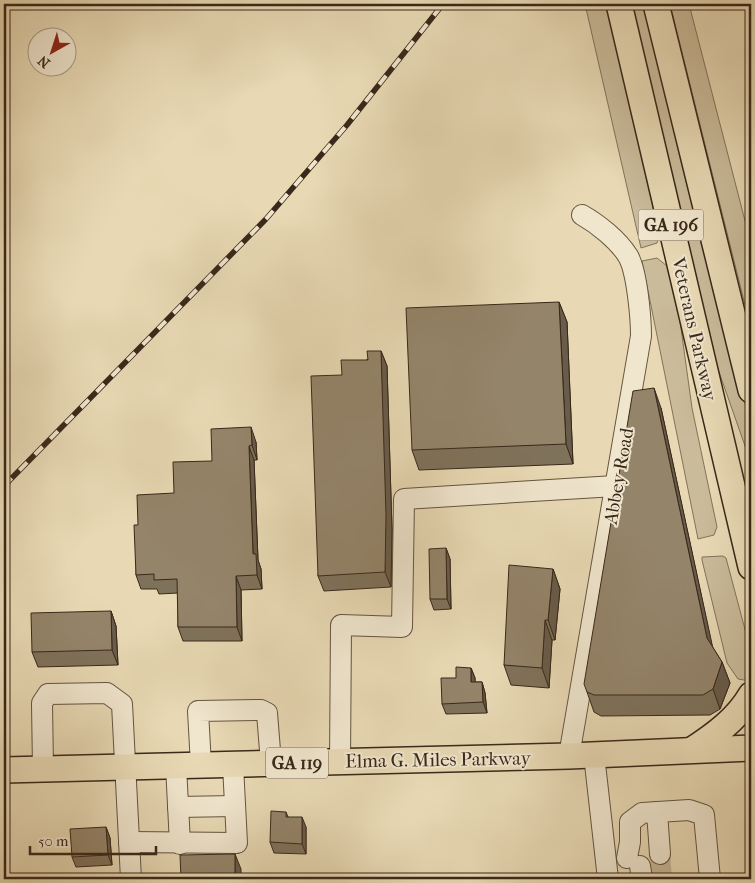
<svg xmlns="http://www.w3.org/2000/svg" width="755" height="883" viewBox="0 0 755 883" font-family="'IM FELL French Canon',serif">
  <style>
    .green { fill: #cabb9a; stroke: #82725a }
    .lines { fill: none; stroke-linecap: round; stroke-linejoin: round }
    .minor-tunnel { stroke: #c5b695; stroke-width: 20; stroke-dasharray: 20 10; stroke-linecap: butt }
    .minor-casing { stroke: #655440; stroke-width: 22 }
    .major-casing { stroke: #39281a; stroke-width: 28 }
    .minor { stroke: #f0e6ce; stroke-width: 20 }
    .major { stroke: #e8d9b4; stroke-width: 25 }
    .rail-casing { stroke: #39281a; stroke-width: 5.5 }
    .rail { stroke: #f0e6ce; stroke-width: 4; stroke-dasharray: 11; stroke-linecap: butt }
    .wall { fill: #7f725b; stroke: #39281a }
    .shaded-wall { fill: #685c4a; stroke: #39281a }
    .building { fill: #94846a; stroke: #39281a }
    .labels { text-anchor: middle; stroke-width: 4; stroke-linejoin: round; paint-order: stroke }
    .shield { fill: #f0e6ce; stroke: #706150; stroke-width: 1 }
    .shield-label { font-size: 18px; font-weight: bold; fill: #39281a }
    .street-label { font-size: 19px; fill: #39281a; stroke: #f0e6ce }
  </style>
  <rect width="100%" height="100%" fill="#e8d9b4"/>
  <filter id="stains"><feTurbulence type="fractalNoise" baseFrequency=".004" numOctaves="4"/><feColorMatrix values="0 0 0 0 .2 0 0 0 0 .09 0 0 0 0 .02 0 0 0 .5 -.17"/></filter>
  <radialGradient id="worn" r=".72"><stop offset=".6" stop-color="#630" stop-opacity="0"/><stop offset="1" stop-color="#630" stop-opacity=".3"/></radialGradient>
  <g class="green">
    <path d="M585,4H607L659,234L657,243L641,248Z"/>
    <path d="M631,4H646L751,428V463L712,352Z"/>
    <path d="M670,4H689L751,244V329Z"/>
    <path d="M657,258L667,266L679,314L692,408L717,527L714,535L698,539L642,261Z"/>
    <path d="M723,556L726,558L751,652L750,681L738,679L727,663L702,560V557Z"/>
  </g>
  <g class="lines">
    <path class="minor-tunnel" d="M660,854L662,879"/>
    <defs>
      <g id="minor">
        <path d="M594,755L608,879"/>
        <path d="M569,756L641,336C641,318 637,271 628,256C618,240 598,224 582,215"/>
        <path d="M340,761L341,625L402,627L404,499L615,486"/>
        <path d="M201,765L198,711L261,710L267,713L271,763"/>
        <path d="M176,766L180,844"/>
        <path d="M43,768L42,703L48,694L107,693L122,704L131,879"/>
        <path d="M178,807L235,806"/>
        <path d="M657,812L660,854"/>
        <path d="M129,842L237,843L233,765"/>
        <path d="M627,858L630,842V822L642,813L689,810L704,815L710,879"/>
        <path d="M640,866L642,879"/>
      </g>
      <g id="major">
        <path d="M619,4L751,567"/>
        <path d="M656,4L751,390"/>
        <path d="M692,750C715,735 737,719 751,695"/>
        <path d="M4,770L569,756L751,748"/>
      </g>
    </defs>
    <use href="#minor" class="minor-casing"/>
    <use href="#major" class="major-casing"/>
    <use href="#minor" class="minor"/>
    <use href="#major" class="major"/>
    <defs>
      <path id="rail" d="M4,486L266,219L347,125L443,4"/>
    </defs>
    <use href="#rail" class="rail-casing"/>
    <use href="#rail" class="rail"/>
  </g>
  <g class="wall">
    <path d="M559,302L567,322L573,464L419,470L412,450Z"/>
    <path d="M381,351L387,366L392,530L391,587L324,591L318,576L342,375Z"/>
    <path d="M661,408L712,646L722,662L730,683L720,709L710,715L601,716L594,712L587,692Z"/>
    <path d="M256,442L257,460H254L258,560L261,569L262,589L241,590L242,641H183L178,627V593L159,594L157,589H141L136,575L138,525L212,461Z"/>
    <path d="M446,548L450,559L451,609L434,610L430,599Z"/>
    <path d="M553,569L560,589L555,640H552L549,688L511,685L504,665Z"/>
    <path d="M111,611L116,626L118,665L38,667L32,652Z"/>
    <path d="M471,668L475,678V682H482L485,693L487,713L446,714L442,704L456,678Z"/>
    <path d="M286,812L288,817L306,827V854L274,853L270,842Z"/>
    <path d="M106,827L110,838L112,865L76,867L72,857Z"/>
  </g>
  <g class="shaded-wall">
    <path d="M559,302L567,322L573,464L566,444Z"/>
    <path d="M381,351L387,366L392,530L391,587L385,572Z"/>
    <path d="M654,388L661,408L715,658L707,638Z"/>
    <path d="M251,427L256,442L257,460L252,445Z"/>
    <path d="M249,446L254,460L258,560L261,569L262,589L257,575L253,554Z"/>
    <path d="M446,548L450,559L451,609L447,599Z"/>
    <path d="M553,569L560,589L555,640L548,620Z"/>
    <path d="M236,576L241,590L242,641L237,627Z"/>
    <path d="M111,611L116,626L118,665L112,650Z"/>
    <path d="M545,620L552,640L549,688L542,668Z"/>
    <path d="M722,662L730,683L720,709L713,689Z"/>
    <path d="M471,668L475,678V692L471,682Z"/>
    <path d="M482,682L485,693L487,713L483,702Z"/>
    <path d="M302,817L306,827V854L302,844Z"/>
    <path d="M106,827L110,838L112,865L108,855Z"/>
    <path d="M235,854L241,869V879H235Z"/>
  </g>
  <g class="building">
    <path d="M559,302L566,444L412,450L406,308Z"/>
    <path d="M367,351H381L386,515L385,572L318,576L311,376L342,375L341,360H368Z"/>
    <path d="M654,388L707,638L722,662L713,689L703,695H594L587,692L584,684L633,391Z"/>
    <path d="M251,427L252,445L249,446L253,554H256L257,575L236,576L237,627H178L177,579L154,580V574L136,575L134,525H138L137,495L174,493L173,462L212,461L211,429Z"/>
    <path d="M446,548L447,599H430L429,549Z"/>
    <path d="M509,565L553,569L548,620H545L542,668L504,665Z"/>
    <path d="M111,611L112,650L32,652L31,613Z"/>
    <path d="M456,667L471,668V682H482L483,702L442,704L441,678H456Z"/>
    <path d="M271,811L286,812V817H302V844L270,842Z"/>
    <path d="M106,827L108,855L72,857L70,829Z"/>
    <path d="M235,854V879H181L180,855Z"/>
  </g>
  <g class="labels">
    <g class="shield">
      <rect x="638.5" y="209.5" width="65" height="31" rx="4"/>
      <rect x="266" y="747.5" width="62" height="31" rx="4"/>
    </g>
    <g class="shield-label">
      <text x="671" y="231">GA 196</text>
      <text x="297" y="769">GA 119</text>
    </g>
    <g class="street-label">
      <text transform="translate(695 329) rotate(77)" y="7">Veterans Parkway</text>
      <text transform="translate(618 476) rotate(-80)" y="7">Abbey Road</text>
      <text transform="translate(438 759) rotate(-1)" y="7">Elma G. Miles Parkway</text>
    </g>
  </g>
  <rect width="755" height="883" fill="none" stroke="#e8d9b4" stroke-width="20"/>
  <rect x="5" y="5" width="745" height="873" fill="none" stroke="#39281a" stroke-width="2.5"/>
  <rect x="10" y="10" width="735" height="863" fill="none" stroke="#39281a"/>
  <g transform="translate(52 52) rotate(219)"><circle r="24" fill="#f0e6ce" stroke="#a79a86"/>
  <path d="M0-4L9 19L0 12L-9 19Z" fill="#8f2418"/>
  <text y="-8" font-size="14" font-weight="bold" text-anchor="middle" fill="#39281a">N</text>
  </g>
  <path d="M30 846v8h126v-8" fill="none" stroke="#39281a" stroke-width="2.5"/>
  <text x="38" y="846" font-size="15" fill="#39281a" stroke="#f0e6ce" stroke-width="4" paint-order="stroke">50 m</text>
  <rect width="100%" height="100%" filter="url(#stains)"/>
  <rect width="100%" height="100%" fill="url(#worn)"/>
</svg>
